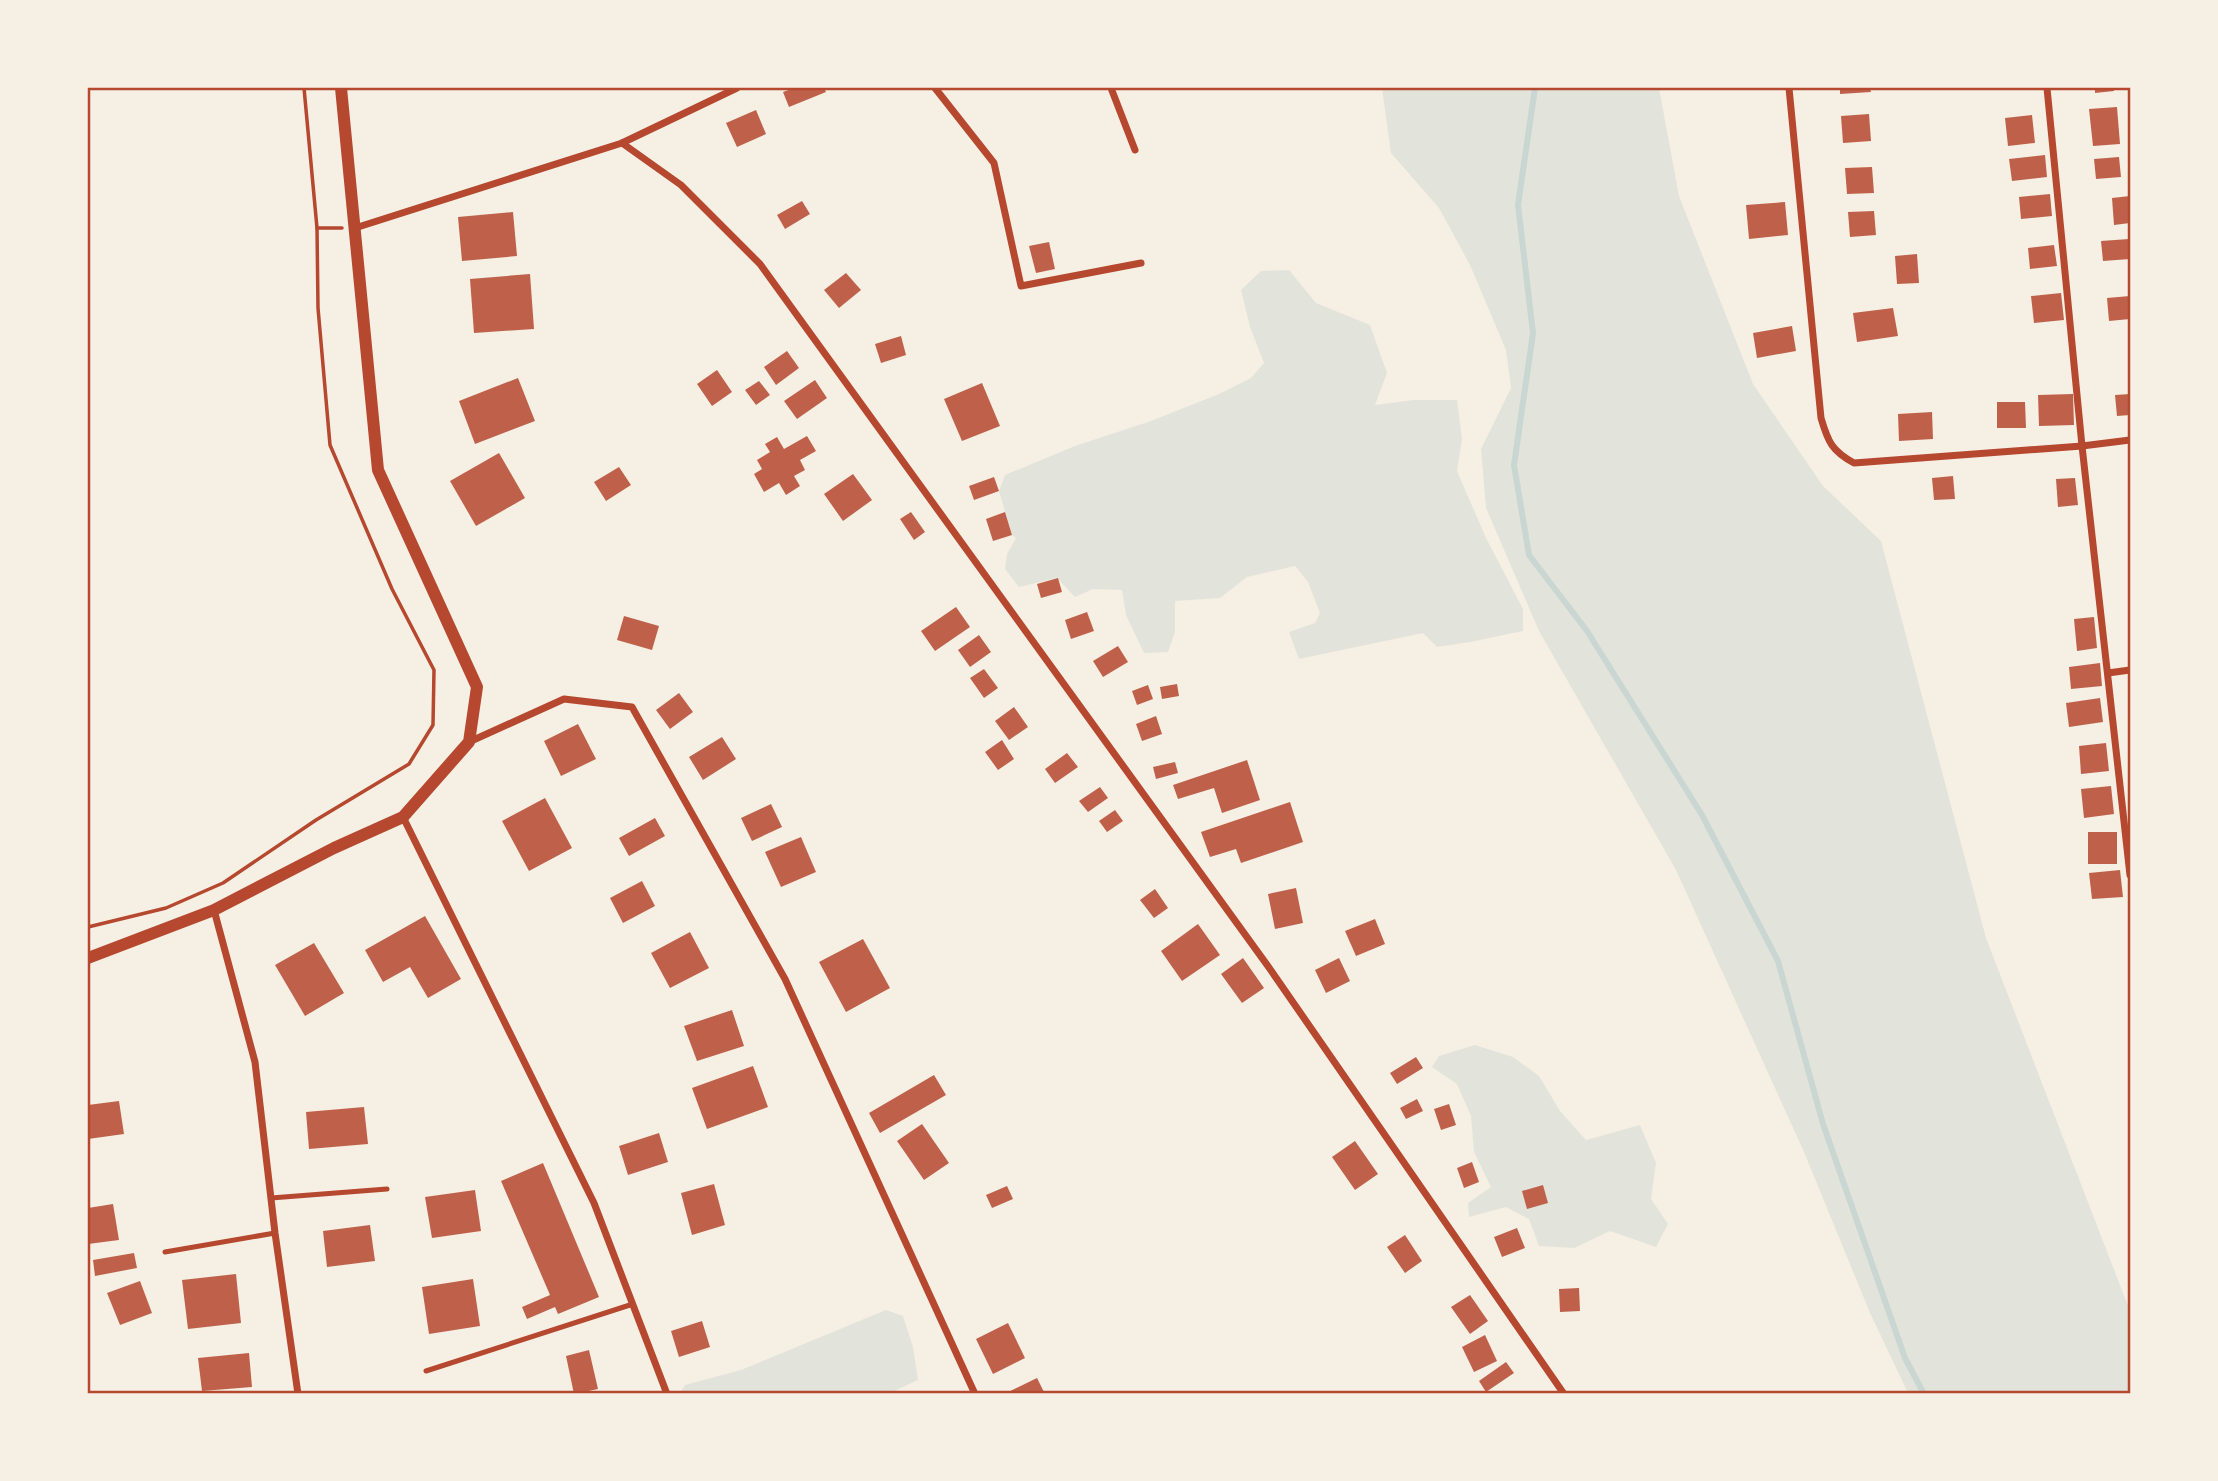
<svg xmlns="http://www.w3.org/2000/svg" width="2218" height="1481" viewBox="0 0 2218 1481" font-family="'Sofia Sans Condensed',sans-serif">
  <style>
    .green { fill: #e2e4dc }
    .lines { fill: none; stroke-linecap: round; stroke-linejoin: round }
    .stream { stroke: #c9d6d2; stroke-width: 6 }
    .building { fill: #bf614a }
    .path { stroke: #b5482f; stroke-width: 3.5 }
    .service { stroke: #b5482f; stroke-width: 5 }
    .minor { stroke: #b5482f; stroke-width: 7 }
    .tertiary { stroke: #b5482f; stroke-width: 12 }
    .neatline { fill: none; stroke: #b5482f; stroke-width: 2.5 }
  </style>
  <rect width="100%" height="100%" fill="#f6efe4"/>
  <g class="green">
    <path d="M1382,88H1659L1679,196L1753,384L1823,486L1881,541L1986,938L2130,1311V1393H1908L1870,1313L1804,1152L1676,870L1539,631L1486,508L1481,449L1511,388L1506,350L1470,265L1439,208L1391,153Z"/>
    <path d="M1289,270L1316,303L1370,325L1387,373L1375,405L1413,400H1457L1462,439L1457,471L1486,538L1523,609V631L1470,642L1437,647L1423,633L1299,659L1289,632L1315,623L1320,613L1308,582L1295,566L1247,577L1220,598L1175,601V632L1168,652L1144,653L1126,615L1122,590L1093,589L1075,597L1057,578L1019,587L1005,569L1007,554L1016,538L1012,535L999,491L1005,475L1075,446L1151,421L1219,394L1251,378L1264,363L1250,327L1241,290L1261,271Z"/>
    <path d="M1475,1045L1513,1057L1539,1076L1560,1111L1586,1140L1640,1125L1656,1163L1651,1199L1668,1224L1656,1247L1610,1231L1574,1248L1539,1246L1529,1219L1506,1207L1469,1217L1468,1203L1491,1187L1474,1152L1471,1116L1457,1084L1432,1067L1439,1056Z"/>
    <path d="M886,1310L903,1316L913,1347L918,1380L890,1393H680L685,1385L741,1370Z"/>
  </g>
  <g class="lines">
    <path class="stream" d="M1535,88L1518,205L1533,333L1514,465L1529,555L1587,631L1702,815L1778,961L1823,1124L1905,1358L1924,1394"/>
  </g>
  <g class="building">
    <path d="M794,88H824L826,92L789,107L783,92Z"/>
    <path d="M1840,88H1870L1871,92L1840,94Z"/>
    <path d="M2095,88H2114V91L2095,93Z"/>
    <path d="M2117,107L2120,144L2093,146L2089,109Z"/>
    <path d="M756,110L766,134L737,147L726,123Z"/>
    <path d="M1869,114L1871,141L1843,143L1841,116Z"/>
    <path d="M2032,115L2035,143L2008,146L2005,118Z"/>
    <path d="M2045,155L2047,177L2012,181L2009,159Z"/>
    <path d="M2119,157L2121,177L2096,179L2094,159Z"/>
    <path d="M1872,167L1874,193L1847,194L1845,168Z"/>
    <path d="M2050,194L2052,216L2021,219L2019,197Z"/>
    <path d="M2130,196V223L2114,225L2112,198Z"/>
    <path d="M802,201L810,214L785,229L777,215Z"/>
    <path d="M1785,202L1788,235L1749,239L1746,205Z"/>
    <path d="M1874,211L1876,235L1850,237L1848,212Z"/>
    <path d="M513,212L517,256L462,261L458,217Z"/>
    <path d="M2129,239L2130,259L2103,261L2101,241Z"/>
    <path d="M1049,242L1055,269L1036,273L1029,246Z"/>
    <path d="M2054,245L2057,266L2030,269L2028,248Z"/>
    <path d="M1917,254L1919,283L1897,284L1895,256Z"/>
    <path d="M846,273L861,290L839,308L824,290Z"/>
    <path d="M530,274L534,329L474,333L470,279Z"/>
    <path d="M2061,293L2064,320L2034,323L2031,296Z"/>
    <path d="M2130,296V319L2109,321L2107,298Z"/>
    <path d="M1893,308L1898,336L1857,342L1853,313Z"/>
    <path d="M1792,326L1796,351L1757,358L1753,333Z"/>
    <path d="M901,336L906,355L881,363L875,344Z"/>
    <path d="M787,351L799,368L776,385L764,367Z"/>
    <path d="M717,370L732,392L712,406L697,384Z"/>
    <path d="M518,378L535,421L475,444L459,401Z"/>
    <path d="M815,380L827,398L797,419L784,401Z"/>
    <path d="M759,381L770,395L756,405L745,390Z"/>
    <path d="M982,383L1000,426L962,441L944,399Z"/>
    <path d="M2073,394L2074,425L2039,426L2038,395Z"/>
    <path d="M2130,394V415L2117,416L2115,395Z"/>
    <path d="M1997,402H2025L2026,428H1997Z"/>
    <path d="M1932,412L1933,439L1899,441L1898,414Z"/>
    <path d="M807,436L816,451L800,460L805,470L794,476L800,486L786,495L779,483L764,492L754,474L762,469L757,460L770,452L765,444L777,437L784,449Z"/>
    <path d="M499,453L525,498L476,526L450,481Z"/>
    <path d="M619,467L631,485L606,501L594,482Z"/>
    <path d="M853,474L872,500L843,521L824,494Z"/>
    <path d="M1953,476L1955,499L1934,500L1932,478Z"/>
    <path d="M994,477L999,491L974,500L969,486Z"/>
    <path d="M2075,478L2078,505L2058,507L2056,479Z"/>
    <path d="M911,512L925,532L914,540L900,519Z"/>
    <path d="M1005,512L1012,535L993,541L986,519Z"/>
    <path d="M1058,578L1062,592L1041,598L1037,584Z"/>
    <path d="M956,607L970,627L935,651L921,631Z"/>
    <path d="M1087,612L1094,631L1071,639L1065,620Z"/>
    <path d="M624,616L659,626L652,650L617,640Z"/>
    <path d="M2094,617L2097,648L2077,651L2074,619Z"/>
    <path d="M979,635L991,652L970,667L958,650Z"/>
    <path d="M1118,646L1128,662L1103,677L1093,661Z"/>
    <path d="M2100,663L2102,686L2071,689L2069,667Z"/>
    <path d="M984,669L998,688L984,698L970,678Z"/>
    <path d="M1177,684L1179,696L1162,699L1160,687Z"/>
    <path d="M1148,685L1153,699L1137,705L1132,691Z"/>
    <path d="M679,693L693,712L670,729L656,710Z"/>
    <path d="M2100,698L2103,722L2069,727L2066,703Z"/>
    <path d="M1014,707L1028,727L1009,740L995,721Z"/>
    <path d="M1156,716L1162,734L1142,741L1136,724Z"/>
    <path d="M578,724L596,759L561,776L544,741Z"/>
    <path d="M722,737L736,759L703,780L689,757Z"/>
    <path d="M1002,740L1014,759L998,770L985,752Z"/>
    <path d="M2106,743L2109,771L2081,774L2079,746Z"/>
    <path d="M1067,753L1078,767L1055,783L1045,769Z"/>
    <path d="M1247,760L1260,800L1222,813L1214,788L1178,799L1173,785Z"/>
    <path d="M1175,762L1178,773L1156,779L1153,767Z"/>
    <path d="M2111,786L2114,814L2084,818L2081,789Z"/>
    <path d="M1100,787L1108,798L1088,812L1079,801Z"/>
    <path d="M545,798L572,848L529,871L502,821Z"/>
    <path d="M1290,802L1303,842L1241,863L1236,849L1210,857L1201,832Z"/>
    <path d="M771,804L782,827L752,841L741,818Z"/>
    <path d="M1115,810L1123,821L1107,832L1099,821Z"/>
    <path d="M655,818L665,836L629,856L619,838Z"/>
    <rect x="2088" y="832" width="29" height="32"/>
    <path d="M801,837L816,872L781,887L765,852Z"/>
    <path d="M2120,870L2123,897L2092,899L2089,873Z"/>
    <path d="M642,881L655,906L623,923L610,898Z"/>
    <path d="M1296,888L1303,923L1275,929L1268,894Z"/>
    <path d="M1155,889L1168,908L1154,918L1140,900Z"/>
    <path d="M425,916L461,979L428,998L410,967L383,982L365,950Z"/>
    <path d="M1375,919L1385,944L1356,956L1345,931Z"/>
    <path d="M1198,924L1220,955L1182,981L1161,951Z"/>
    <path d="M690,932L709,968L670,988L651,953Z"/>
    <path d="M863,939L890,988L846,1012L819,962Z"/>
    <path d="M314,943L344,993L305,1016L275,965Z"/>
    <path d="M1243,958L1264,988L1242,1003L1221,974Z"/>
    <path d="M1339,958L1350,981L1326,993L1315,970Z"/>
    <path d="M732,1010L744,1046L697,1061L684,1026Z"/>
    <path d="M1416,1057L1423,1068L1397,1084L1390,1073Z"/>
    <path d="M753,1066L768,1107L707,1129L692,1088Z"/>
    <path d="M934,1075L946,1095L880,1133L869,1113Z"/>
    <path d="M1417,1099L1423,1111L1406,1119L1400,1108Z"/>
    <path d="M119,1101L124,1134L88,1139V1105Z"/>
    <path d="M1449,1104L1456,1125L1441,1130L1434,1109Z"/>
    <path d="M364,1107L368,1144L309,1149L306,1112Z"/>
    <path d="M922,1124L949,1163L924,1180L897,1141Z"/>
    <path d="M659,1133L668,1162L628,1175L619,1146Z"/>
    <path d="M1355,1141L1378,1174L1355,1190L1332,1157Z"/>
    <path d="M1472,1162L1479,1182L1464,1188L1457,1168Z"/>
    <path d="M543,1163L599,1297L558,1314L555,1307L527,1319L522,1307L550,1295L501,1181Z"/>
    <path d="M714,1184L725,1225L692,1235L681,1193Z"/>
    <path d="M1543,1185L1548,1203L1527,1209L1522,1191Z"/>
    <path d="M1007,1186L1013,1199L992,1208L986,1195Z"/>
    <path d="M475,1190L481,1231L432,1238L425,1197Z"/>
    <path d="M113,1204L119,1240L88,1244V1208Z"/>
    <path d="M370,1225L375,1261L327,1267L323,1231Z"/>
    <path d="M1517,1228L1525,1248L1502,1257L1494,1237Z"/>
    <path d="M1405,1235L1422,1261L1405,1273L1387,1247Z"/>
    <path d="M134,1253L137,1268L95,1276L93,1260Z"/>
    <path d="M236,1274L241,1323L188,1329L182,1280Z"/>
    <path d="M473,1279L480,1326L429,1334L422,1287Z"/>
    <path d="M140,1281L152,1313L120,1325L107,1293Z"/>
    <path d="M1579,1288L1580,1311L1560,1312L1559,1289Z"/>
    <path d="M1470,1295L1488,1321L1470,1334L1451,1307Z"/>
    <path d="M702,1321L710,1347L679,1357L671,1331Z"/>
    <path d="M1008,1323L1025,1358L993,1374L976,1339Z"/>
    <path d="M1485,1335L1497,1361L1474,1372L1462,1347Z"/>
    <path d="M589,1350L598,1389L574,1394L566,1356Z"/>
    <path d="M249,1353L252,1387L202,1391L198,1358Z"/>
    <path d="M1506,1362L1514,1373L1486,1392L1479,1381Z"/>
    <path d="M1037,1378L1045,1394H1004Z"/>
  </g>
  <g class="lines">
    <g class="path">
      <path d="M304,88L317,228H342"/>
      <path d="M88,927L166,908L223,883L316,820L409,764L433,725L434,670L392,589L330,445L318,308L317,228"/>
    </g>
    <g class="service">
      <path d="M271,1198L387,1189"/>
      <path d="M165,1252L275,1233"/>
      <path d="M426,1371L633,1304"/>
    </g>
    <g class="minor">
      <path d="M935,88L994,163L1021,286L1141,263"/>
      <path d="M1111,88L1135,150"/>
      <path d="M1789,88L1821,418C1828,442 1832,451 1854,463L2082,446L2130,440"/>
      <path d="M2047,88L2082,446L2130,875"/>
      <path d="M622,143L681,185L760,264L1270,969L1564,1394"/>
      <path d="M355,228L622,143L737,88"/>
      <path d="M2108,673L2130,670"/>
      <path d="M469,742L564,699L632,707L785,979L975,1394"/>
      <path d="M403,817L594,1203L667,1394"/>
      <path d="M214,910L255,1062L275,1233L298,1394"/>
    </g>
    <path class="tertiary" d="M88,958L214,910L334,848L403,817L469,742L477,687L378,470L341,88"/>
  </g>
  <rect width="2218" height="1481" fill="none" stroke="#f6efe4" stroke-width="178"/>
  <rect x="89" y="89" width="2040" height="1303" class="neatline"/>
</svg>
